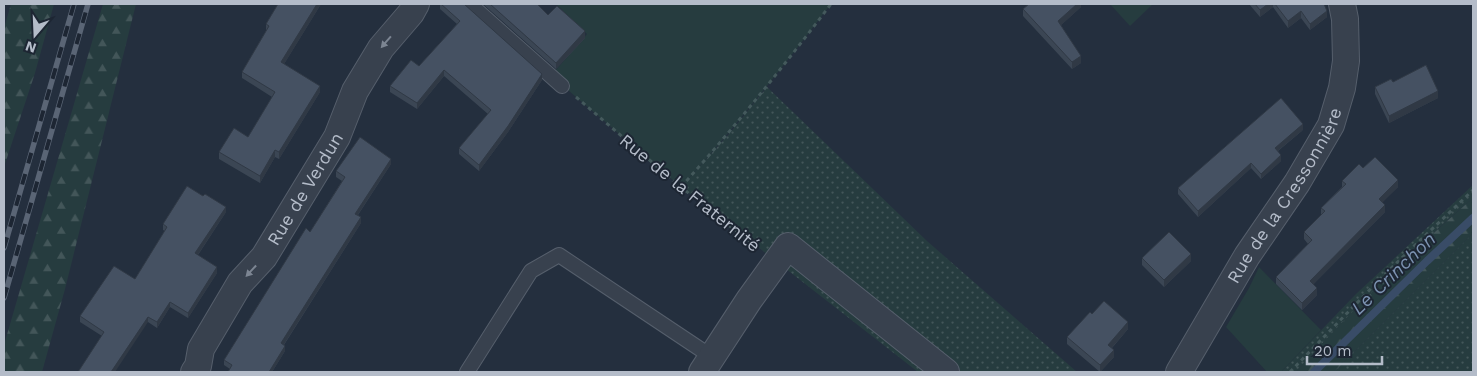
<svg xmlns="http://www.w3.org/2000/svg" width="1477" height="376" viewBox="0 0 1477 376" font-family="'Work Sans',sans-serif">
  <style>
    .grass { fill: url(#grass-dots) }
    .forest { fill: url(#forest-firs) }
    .garden { fill: #263c3f }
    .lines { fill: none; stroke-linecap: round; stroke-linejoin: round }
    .stream { stroke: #394c67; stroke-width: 8 }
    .lane-casing { stroke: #565f6c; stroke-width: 16 }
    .street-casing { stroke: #565f6c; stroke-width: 28 }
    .path { stroke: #44595c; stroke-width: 3; stroke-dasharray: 4 4; stroke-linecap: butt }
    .lane { stroke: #38414e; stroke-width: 14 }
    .street { stroke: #38414e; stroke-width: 26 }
    .rail-casing { stroke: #5a6575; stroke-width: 5.5 }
    .rail { stroke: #1d2633; stroke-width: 4; stroke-dasharray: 11; stroke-linecap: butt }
    .wall { fill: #3b4654 }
    .shaded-wall { fill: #303945 }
    .building { fill: #455162; stroke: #303945 }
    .oneway { fill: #7c8592 }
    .labels { text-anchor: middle; stroke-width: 4; stroke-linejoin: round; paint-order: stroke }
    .street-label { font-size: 18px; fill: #b4bcc9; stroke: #1d2633 }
    .water-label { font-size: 19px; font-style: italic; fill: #7c92b1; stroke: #1d2633 }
  </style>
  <defs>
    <pattern id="grass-dots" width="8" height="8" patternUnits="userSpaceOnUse" patternTransform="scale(1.25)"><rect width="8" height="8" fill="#263c3f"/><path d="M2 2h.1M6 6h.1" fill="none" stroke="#435659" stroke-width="1.8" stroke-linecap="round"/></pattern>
    <pattern id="forest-firs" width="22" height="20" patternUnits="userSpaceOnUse" patternTransform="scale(1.25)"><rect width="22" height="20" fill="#263c3f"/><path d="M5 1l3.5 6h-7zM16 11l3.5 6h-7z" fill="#435659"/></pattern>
  </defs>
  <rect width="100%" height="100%" fill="#242f3e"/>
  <g class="grass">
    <path d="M767,87L927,241L1077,372H918L681,187L729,134Z"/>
    <path d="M1473,185V198C1410,252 1352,311 1296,372H1281L1356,294Z"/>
    <path d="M1473,233V372H1334Z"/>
  </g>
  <g class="forest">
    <path d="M11,4H54L35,73L4,167V28Z"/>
    <path d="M103,4H136L65,289L42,372H4V345Z"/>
    <path d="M1473,198V233L1334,372H1296C1351,311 1411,252 1473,198Z"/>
  </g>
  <g class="garden">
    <path d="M556,4H831C782,68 735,128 681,187L548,73L555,71L587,34Z"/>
    <path d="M1110,4H1153L1130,26Z"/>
    <path d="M1259,267L1321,330L1281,372H1267L1226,327L1249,288Z"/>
  </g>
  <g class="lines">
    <path class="stream" d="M1314,372L1427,261L1473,218"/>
    <defs>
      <g id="lane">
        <path d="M470,4L562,86"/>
        <path d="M467,372L531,271L559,255L712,357"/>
      </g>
      <g id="street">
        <path id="s1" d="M194,372L198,366L201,349L240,283L264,257L337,137L355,91L381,48L411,13L416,4"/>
        <path d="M702,372L749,300L788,246L946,372"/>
        <path id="s2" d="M1179,372L1247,256L1297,183L1331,125L1342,88L1346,61L1345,19L1342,4"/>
      </g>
    </defs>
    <use href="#lane" class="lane-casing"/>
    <use href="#street" class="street-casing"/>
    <g class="path">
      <path d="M576,97L681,187L756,247"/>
      <path d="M681,187C734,128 783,67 831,4"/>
      <path d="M1290,372L1386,273L1473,190"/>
    </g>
    <use href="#lane" class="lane"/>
    <use href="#street" class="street"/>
    <defs>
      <g id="rail">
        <path d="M4,248L74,4"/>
        <path d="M4,298L88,4"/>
      </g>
    </defs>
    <use href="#rail" class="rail-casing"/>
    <use href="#rail" class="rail"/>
  </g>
  <g class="wall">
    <path d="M278,4H321L284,64L320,92L279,159L275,157L260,183L219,159V152L248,137L272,97L242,78V72L266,31V24Z"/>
    <path d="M440,4H464L542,80L508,132L479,171L459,154V148L488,114L444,76L417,109L390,92V86L419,66L457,24L440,9Z"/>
    <path d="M483,4H537L548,15L585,38L556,69Z"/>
    <path d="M1081,4V7L1061,25L1081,63L1072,69L1023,16V9Z"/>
    <path d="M1249,4H1324L1327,17L1310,30L1301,18L1288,28L1273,7L1260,17Z"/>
    <path d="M1393,82L1438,98L1389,123L1375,94V87Z"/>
    <path d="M1303,130L1278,151L1281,161L1261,179L1251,168L1198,217L1178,194V188Z"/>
    <path d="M391,164L358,215L361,223L284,345L285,351L272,372H228L230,369L224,365V360L310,232L342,181L336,177V171Z"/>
    <path d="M1363,168L1398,187L1382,202L1385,212L1313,284L1317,295L1302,310L1276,284V277L1308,244L1304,239V232L1321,215V208L1342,187V181Z"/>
    <path d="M226,212L198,255L217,273L188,318L170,307L157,328L148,322L102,336L80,322V316L135,279L165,231L163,230V224Z"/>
    <path d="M1142,258L1191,261L1164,287L1142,265Z"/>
    <path d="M1092,314L1128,329L1112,348L1114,357L1100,372L1067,344V337Z"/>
  </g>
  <g class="shaded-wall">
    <path d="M317,4H321L281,69V62Z"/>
    <path d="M1077,4H1081V7L1058,28V21Z"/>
    <path d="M1268,4H1273V7L1260,17V10Z"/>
    <path d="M1301,11V18L1288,28V21Z"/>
    <path d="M1327,11V17L1310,30V24Z"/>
    <path d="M585,31V38L556,69V63Z"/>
    <path d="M1081,56V63L1072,69V62Z"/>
    <path d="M444,70V76L417,109V103Z"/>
    <path d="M542,74V80L508,132L479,171V165Z"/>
    <path d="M320,86V92L279,159V152Z"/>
    <path d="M1438,91V98L1389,123V116Z"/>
    <path d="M1303,124V130L1275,153V148Z"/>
    <path d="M275,150V157L260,183V176Z"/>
    <path d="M1281,155V161L1261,179V174Z"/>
    <path d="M391,159V164L355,219V214Z"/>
    <path d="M1251,163V168L1198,217V211Z"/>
    <path d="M1398,180V187L1379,206V199Z"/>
    <path d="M1385,205V212L1310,288V281Z"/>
    <path d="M226,207V212L195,259V253Z"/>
    <path d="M361,217V223L281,349V343Z"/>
    <path d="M1191,254V261L1164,287V280Z"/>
    <path d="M217,267V273L188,318V313Z"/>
    <path d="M1317,288V295L1302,310V303Z"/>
    <path d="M170,302V307L157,328V322Z"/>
    <path d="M148,317V322L115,372H111Z"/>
    <path d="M1128,322V329L1108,352V345Z"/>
    <path d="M285,346V351L272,372H269Z"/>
    <path d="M1114,350V357L1100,372V365Z"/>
  </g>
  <g class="building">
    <path d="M278,4H317L281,62L320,86L279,152L275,150L260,176L219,152L234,128L248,137L275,92L242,72L269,26L266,24Z"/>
    <path d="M441,4H464L542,74L508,126L479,165L459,148L491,110L444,70L417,103L390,86L411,60L419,66L460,21Z"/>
    <path d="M490,4H537L548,15L557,6L585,31L556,63Z"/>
    <path d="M1029,4H1077L1058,21L1081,56L1072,62L1023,9Z"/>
    <path d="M1255,4H1268L1260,10Z"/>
    <path d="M1275,4H1324L1327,11L1310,24L1301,11L1288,21Z"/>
    <path d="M1426,65L1438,91L1389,116L1375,87L1391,79L1393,82Z"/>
    <path d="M1281,98L1303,124L1275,148L1281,155L1261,174L1251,163L1198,211L1178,188Z"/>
    <path d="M360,137L391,159L355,214L361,217L281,343L285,346L269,372H228L232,365L224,360L306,228L310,232L345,177L336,171Z"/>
    <path d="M1375,157L1398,180L1379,199L1385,205L1310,281L1317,288L1302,303L1276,277L1312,240L1304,232L1325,211L1321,208L1346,184L1342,181L1359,164L1363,168Z"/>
    <path d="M187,186L203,196L205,194L226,207L195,253L217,267L188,313L170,302L157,322L148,317L111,372H78L104,332L80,316L114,266L135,279L167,227L163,224Z"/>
    <path d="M1169,232L1191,254L1164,280L1142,258Z"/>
    <path d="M1104,301L1128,322L1108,345L1114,350L1100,365L1067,337L1090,312L1092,314Z"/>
  </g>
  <defs><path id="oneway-solid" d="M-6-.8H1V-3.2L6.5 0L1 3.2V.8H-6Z" transform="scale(1.25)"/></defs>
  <g class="oneway">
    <use href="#oneway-solid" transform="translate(386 42) rotate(131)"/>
    <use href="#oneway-solid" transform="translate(251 271) rotate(133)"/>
  </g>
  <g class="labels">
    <g class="street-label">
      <text dy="6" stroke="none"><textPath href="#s1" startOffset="216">Rue de Verdun</textPath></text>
      <text transform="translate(690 193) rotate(39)" y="6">Rue de la Fraternité</text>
      <text dy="6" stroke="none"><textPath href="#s2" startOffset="206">Rue de la Cressonnière</textPath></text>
    </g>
    <g class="water-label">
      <text transform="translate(1393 273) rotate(-44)" y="7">Le Crinchon</text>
    </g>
  </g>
  <rect width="1477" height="376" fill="none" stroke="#b4bcc9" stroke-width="10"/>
  <g transform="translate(35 35) rotate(199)" stroke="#1d2633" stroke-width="4" paint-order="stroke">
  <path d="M0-4L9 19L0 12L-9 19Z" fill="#b4bcc9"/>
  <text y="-8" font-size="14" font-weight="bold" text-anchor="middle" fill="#b4bcc9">N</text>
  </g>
  <path d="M1307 356v8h75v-8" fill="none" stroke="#b4bcc9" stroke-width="2.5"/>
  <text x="1314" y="356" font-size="15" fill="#b4bcc9" stroke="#1d2633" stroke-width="4" paint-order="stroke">20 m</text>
</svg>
